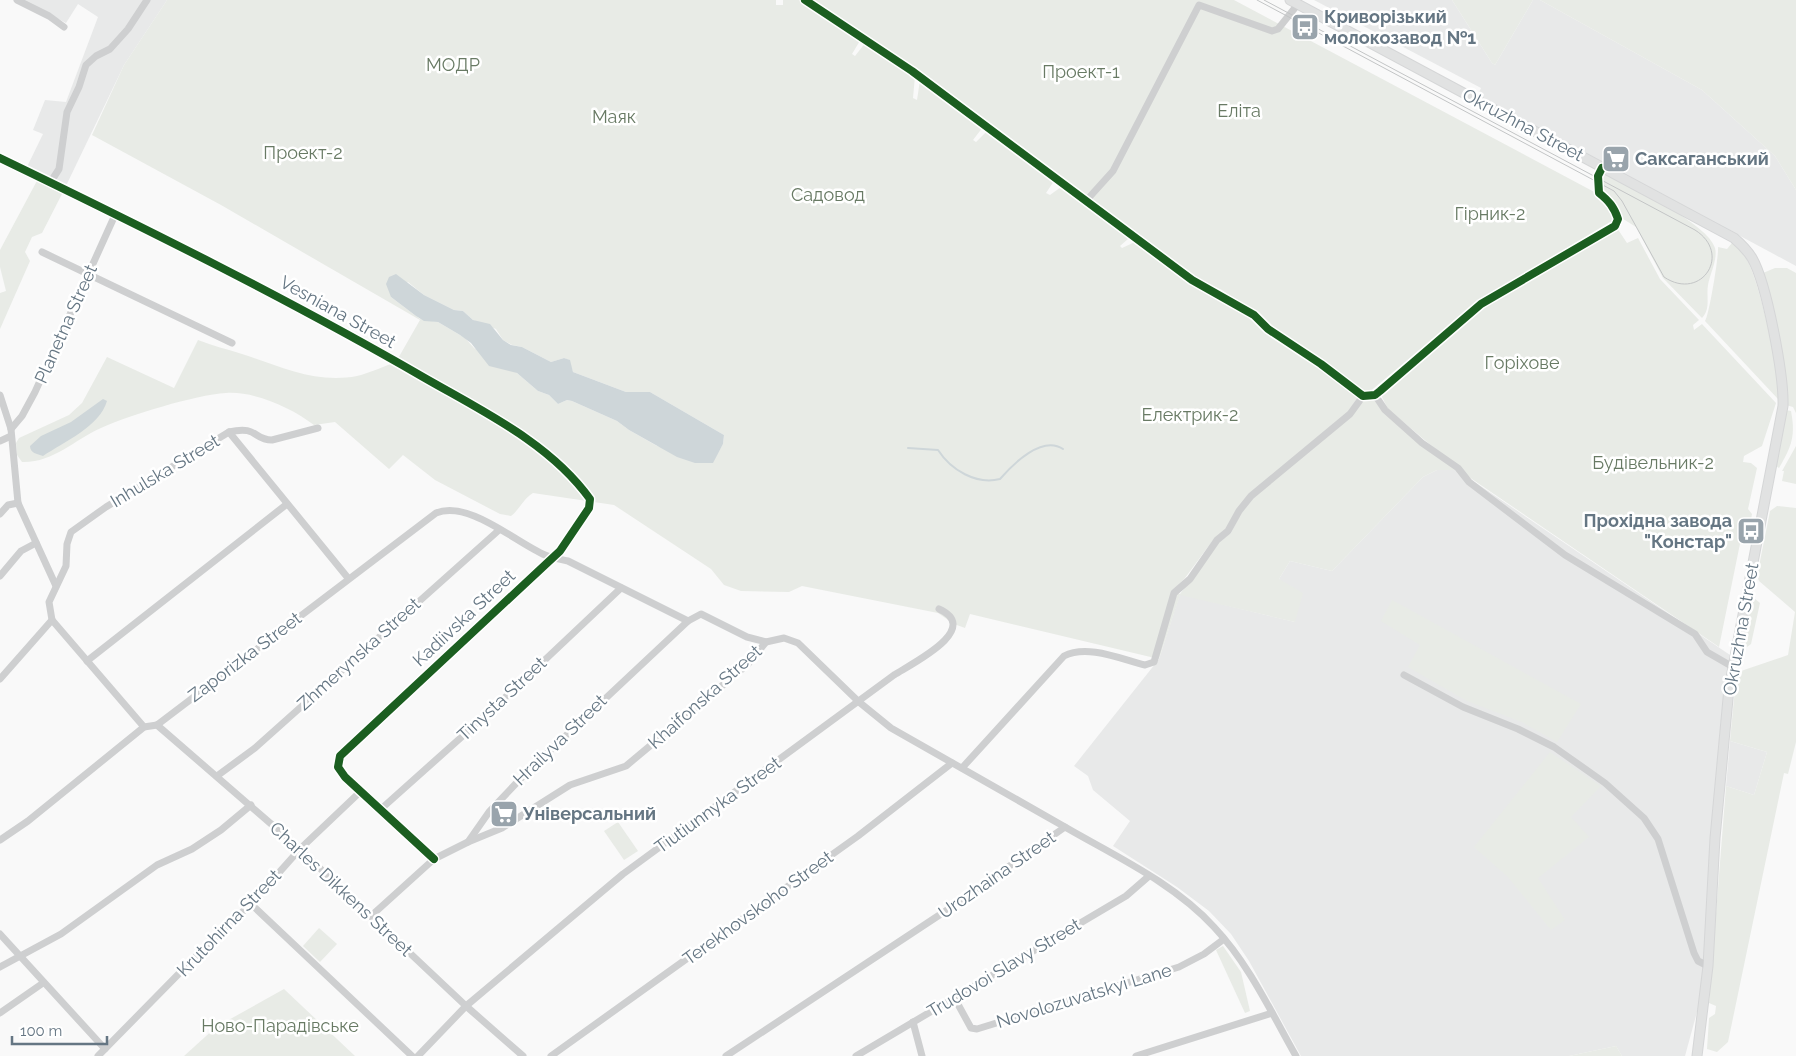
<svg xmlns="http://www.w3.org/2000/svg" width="1796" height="1056" viewBox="0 0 1796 1056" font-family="Raleway,sans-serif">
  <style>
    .built { fill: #e8e9e9 }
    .green { fill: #e8ebe6; fill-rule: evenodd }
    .water { fill: #ced6d9 }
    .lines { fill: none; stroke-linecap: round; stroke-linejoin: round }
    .stream { stroke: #ced6d9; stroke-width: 2 }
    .major-casing { stroke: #d5d6d7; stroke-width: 11 }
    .minor { stroke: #cecfd0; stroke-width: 7 }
    .major { stroke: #e1e2e2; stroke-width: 9 }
    .tram { stroke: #c3c5c6; stroke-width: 1 }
    .cycleway-casing { stroke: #fff; stroke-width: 11 }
    .cycleway { stroke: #1b5e20; stroke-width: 8 }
    .labels { text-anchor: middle; stroke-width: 5; stroke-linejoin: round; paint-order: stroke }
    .poi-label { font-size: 18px; font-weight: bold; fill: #657683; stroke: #fff; text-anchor: start }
    .park-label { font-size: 18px; fill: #687a64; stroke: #fff }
    .street-label { font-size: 18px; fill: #657683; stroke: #fff }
  </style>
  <rect width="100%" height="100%" fill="#f9f9f9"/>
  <g class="built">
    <path d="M23,0H167L124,65L64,190L25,171L43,134L33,130L45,100L66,102L98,17L78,4L66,23Z"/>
    <path d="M1314,0H1452L1492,63L1495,65L1533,0H1540L1702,90L1775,156L1796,190V266L1478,95L1481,88Z"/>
    <path d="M1446,468L1457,470L1730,655L1724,688L1710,839L1703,990L1685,1056H1622L1616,1046L1569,1056H1301L1249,961L1231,934L1209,911L1177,887L1113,846L1130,821L1093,790L1088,776L1074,766L1159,659L1180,594L1295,622L1279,579L1290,561L1332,571L1423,477L1437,470Z"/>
    <path d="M1730,741L1767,752L1754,795L1726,786Z"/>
  </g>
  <g class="green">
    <path d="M167,0H776V5H783V0H800L861,39L852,54L855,56L866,42L915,76L913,98L917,100L920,80L983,127L973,140L976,142L987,131L1054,181L1046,193L1050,195L1061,187L1128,235V239L1120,246L1122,248L1135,242C1211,291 1287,341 1358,397L1348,412L1270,477L1226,529L1213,540L1185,578L1172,592L1180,594L1219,542L1231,533L1241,513L1252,498L1351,416L1365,398H1374L1457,470H1437L1423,477L1332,571L1290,561L1279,579L1303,593L1295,622L1180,595L1159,659L970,614L965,628L954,624L938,613L802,586L789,592L741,591L724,585L711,569L614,505L533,493C523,499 520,509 511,516L500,514L435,480L403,455L389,469L335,422L314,425C292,408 255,391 226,393C195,395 130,415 101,428C74,440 53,463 22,462L17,455L16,443L19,438L69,415L82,403L107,357L174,388L198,340C213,346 227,349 242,354C280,366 315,384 357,376C370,373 384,366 396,362L420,320L221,205L92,135L124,65ZM408,282L424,295L454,310L463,311L473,320L496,329L503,340L512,345L522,347L551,362L564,358L569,360L573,372L626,392H650L724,435L723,444L716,456L657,446L629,430L617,421L572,401L567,400L558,404L549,395L538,391L517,373L474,348L465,338L438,322L420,319L391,297Z"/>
    <path d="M812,0H1234L1600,195L1607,201L1615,219L1477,302L1368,393L1348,382L1323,360L1269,326L1253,312L1222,290L1194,277L918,72Z"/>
    <path d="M1452,0H1533L1495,65L1492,63Z"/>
    <path d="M1540,0H1796V190L1775,156L1702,90Z"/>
    <path d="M1602,172C1627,185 1708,223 1715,248C1718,259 1710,274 1708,285C1706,296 1711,309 1702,318L1663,278L1636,227L1620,217L1601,191L1599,182Z"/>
    <path d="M39,177L64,190L42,233L32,237L25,252L30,261L0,329V293L6,291L0,267V250Z"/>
    <path d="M1617,228L1627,243L1638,238L1660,279L1699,320L1693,325L1694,330L1702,324L1776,403L1762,446L1744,456L1743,462L1751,463L1757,468L1748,509L1752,514L1750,525L1744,524L1719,647L1466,475L1388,409L1381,395L1481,308Z"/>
    <path d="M1732,243C1738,248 1743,253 1747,260C1760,283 1780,373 1778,399L1705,321C1709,316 1719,255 1718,247L1727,249Z"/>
    <path d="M1775,268H1787L1796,273V413L1793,407L1786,405L1785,369L1763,273Z"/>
    <path d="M1785,410L1791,411C1796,437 1791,447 1779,468L1776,466Z"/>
    <path d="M1796,446V484L1782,481L1784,471H1782Z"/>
    <path d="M1777,506L1796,508V742L1788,774L1784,773L1728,1042L1717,1052L1707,1049L1709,1018L1715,1014L1716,1006L1709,1003L1726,786L1754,795L1767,752L1730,741L1736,678L1738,672L1788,655L1795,612L1759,581L1757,576L1770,511Z"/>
    <path d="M1754,598L1760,603L1751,644L1747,647L1741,642L1749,601Z"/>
    <path d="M1392,600L1581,704L1557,742L1522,722L1467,701L1408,667L1420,645L1381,621Z"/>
    <path d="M1550,752L1601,786L1571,817L1589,837L1538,878L1565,920L1551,930L1508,877L1474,847Z"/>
    <path d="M618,822L638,851L624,860L604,831Z"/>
    <path d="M319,928L337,944L320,962L303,946Z"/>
    <path d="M1223,946L1241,972L1250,1011L1245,1013L1216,950Z"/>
    <path d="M284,989L355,1056H184L216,1027Z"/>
    <path d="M1616,1046L1622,1056H1569Z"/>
  </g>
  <g class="water">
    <path d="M396,274L424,295L454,310L463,311L473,320L490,324L503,340L511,345L522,347L551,362L564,358L570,360L573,372L626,392H650L724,435L723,444L713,463H695L677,457L629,430L617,421L572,401L567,400L558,404L549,395L538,391L517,373L489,366L471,343L460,335L438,322L424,321L416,316L391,297L386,284L389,277Z"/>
    <path d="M103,399L107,401C100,426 64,442 43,456C37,454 30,453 30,446L41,436L71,422Z"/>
  </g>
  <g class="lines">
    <path class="stream" d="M908,448L938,450C951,470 976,485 1000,479C1013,464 1042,435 1063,449"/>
    <defs>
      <path id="major" d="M1290,0L1734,238C1741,244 1747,250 1752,258C1767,284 1784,376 1783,406L1729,688L1715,838L1708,966L1697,1056"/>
    </defs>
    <use href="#major" class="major-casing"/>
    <g class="minor">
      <path d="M17,0L49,16L64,27"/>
      <path d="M805,0L912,71L1192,280L1254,315L1268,329L1321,364L1363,396L1375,395L1380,391L1481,304L1615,226L1618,219C1614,207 1609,201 1599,193L1598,176L1602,168"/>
      <path d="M0,158C143,227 286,298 423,377C482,411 550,443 590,499L589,508L560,551L340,756L338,767L345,777L434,859"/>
      <path d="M50,183L59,169L67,112L79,87L86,65L96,56L110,49L128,29L147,0"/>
      <path d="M1085,202L1113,171L1199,5L1272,31L1278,29L1298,4"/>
      <path d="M42,252L232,343"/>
      <path d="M0,395L11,429L18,503L56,586"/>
      <path d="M1375,395L1385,410L1422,443L1458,468L1469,482L1565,555L1695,634L1707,652L1733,667"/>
      <path d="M11,429L22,416L35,392L115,215"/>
      <path d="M229,432L348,578"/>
      <path d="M0,441L11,436"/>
      <path d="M0,514L8,505L18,503"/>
      <path d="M0,576L21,551L36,543"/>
      <path d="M87,661L287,504"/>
      <path d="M1404,675L1463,707L1518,729L1554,747L1605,783L1644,818L1658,839L1694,953L1698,961L1708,966"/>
      <path d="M0,679L52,620"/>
      <path d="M157,725L292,842L466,1006L523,1056"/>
      <path d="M144,727L52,620L49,602L66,566L67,544L71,532L106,507L229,432C258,425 253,440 272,440L318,428"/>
      <path d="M962,768L1064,656C1087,644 1121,659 1145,665L1154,662L1174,593L1190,579L1217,540L1228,531L1239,511L1251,496L1350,414L1363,396"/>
      <path d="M217,776L255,748L499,530"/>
      <path d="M381,809L494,708L621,588"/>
      <path d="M0,840L28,821L144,727L157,725L436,513C469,500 515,542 545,555C552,558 560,559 568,561L688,621"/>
      <path d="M468,842L502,828L570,785L626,766L748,664L766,642L784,638L798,643L859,702L891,728L1065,827"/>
      <path d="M251,904L412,1056"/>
      <path d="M371,916L434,859L468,842L489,812L525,774L688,621L701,614L747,637L766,642"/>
      <path d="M0,934L105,1049"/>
      <path d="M0,967L61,934L157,865L192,849L221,830L251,805"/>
      <path d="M954,997L971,1028L977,1029L1179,967L1204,954L1224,939"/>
      <path d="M0,1013L43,983"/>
      <path d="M913,1022L922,1056"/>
      <path d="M98,1056L211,941L251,904L300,849L360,792"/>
      <path d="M418,1056L466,1006L623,874L894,675C911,664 983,629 939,609"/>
      <path d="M551,1056L858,836L952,763"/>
      <path d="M726,1056L944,912L1065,827C1115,856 1174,883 1214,927C1249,964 1271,1012 1296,1056"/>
      <path d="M856,1056L1126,896L1149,876"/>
      <path d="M1136,1056L1272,1013"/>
    </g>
    <use href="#major" class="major"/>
    <path class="tram" d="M1257,0L1614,191L1622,201L1664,277C1701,302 1733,254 1695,230L1264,0"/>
    <defs>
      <g id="cycleway">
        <path d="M805,0L912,71L1192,280L1254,315L1268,329L1321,364L1363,396L1375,395L1380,391L1481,304L1615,226L1618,219C1614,207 1609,201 1599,193L1598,176L1602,168"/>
        <path d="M0,158C143,227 286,298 423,377C482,411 550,443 590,499L589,508L560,551L340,756L338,767L345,777L434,859"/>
      </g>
    </defs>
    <use href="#cycleway" class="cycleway-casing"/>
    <use href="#cycleway" class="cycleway"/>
  </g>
  <defs>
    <symbol id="bus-square" viewBox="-11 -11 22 22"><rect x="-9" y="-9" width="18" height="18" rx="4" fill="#99a4ac" stroke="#fff"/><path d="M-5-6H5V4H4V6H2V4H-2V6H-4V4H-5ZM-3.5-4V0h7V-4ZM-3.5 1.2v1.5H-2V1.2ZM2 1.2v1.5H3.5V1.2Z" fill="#fff"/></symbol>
    <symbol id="supermarket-square" viewBox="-11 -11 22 22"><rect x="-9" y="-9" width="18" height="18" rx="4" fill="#99a4ac" stroke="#fff"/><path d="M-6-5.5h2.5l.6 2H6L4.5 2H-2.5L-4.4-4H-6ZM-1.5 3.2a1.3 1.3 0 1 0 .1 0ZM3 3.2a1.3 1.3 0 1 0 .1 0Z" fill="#fff"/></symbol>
  </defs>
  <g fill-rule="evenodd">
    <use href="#bus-square" x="1289" y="11" width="32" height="32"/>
    <use href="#supermarket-square" x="1600" y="143" width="32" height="32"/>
    <use href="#bus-square" x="1735" y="515" width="32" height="32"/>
    <use href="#supermarket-square" x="488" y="798" width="32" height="32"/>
  </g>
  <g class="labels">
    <g class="poi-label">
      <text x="1324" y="23">Криворізький<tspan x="1324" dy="21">молокозавод №1</tspan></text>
      <text x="1635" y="165">Саксаганський</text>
      <text x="1732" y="527" text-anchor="end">Прохідна завода<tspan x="1732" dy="21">"Констар"</tspan></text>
      <text x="523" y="820">Універсальний</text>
    </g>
    <g class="park-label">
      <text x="453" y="71">МОДР</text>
      <text x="1081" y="78">Проект-1</text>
      <text x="1239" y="117">Еліта</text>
      <text x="614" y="123">Маяк</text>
      <text x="303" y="159">Проект-2</text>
      <text x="828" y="201">Садовод</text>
      <text x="1490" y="220">Гірник-2</text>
      <text x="1522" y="369">Горіхове</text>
      <text x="1190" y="421">Електрик-2</text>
      <text x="1653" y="469">Будівельник-2</text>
      <text x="280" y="1032">Ново-Парадівське</text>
    </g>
    <g class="street-label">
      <text transform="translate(1523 125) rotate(28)" y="6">Okruzhna Street</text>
      <text transform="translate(338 312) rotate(29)" y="6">Vesniana Street</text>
      <text transform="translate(66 324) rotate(-66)" y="6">Planetna Street</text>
      <text transform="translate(165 471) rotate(-31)" y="6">Inhulska Street</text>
      <text transform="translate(464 618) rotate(-43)" y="6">Kadiivska Street</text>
      <text transform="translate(1741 629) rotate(-80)" y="6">Okruzhna Street</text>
      <text transform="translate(359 654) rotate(-42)" y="6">Zhmerynska Street</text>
      <text transform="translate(245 657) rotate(-37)" y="6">Zaporizka Street</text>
      <text transform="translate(705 697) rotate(-42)" y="6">Khaifonska Street</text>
      <text transform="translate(502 699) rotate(-43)" y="6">Tinysta Street</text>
      <text transform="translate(560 740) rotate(-44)" y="6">Hrailyva Street</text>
      <text transform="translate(718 805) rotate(-36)" y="6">Tiutiunnyka Street</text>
      <text transform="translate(997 875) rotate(-35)" y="6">Urozhaina Street</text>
      <text transform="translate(341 889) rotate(43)" y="6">Charles Dikkens Street</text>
      <text transform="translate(758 908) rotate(-36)" y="6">Terekhovskoho Street</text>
      <text transform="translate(229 923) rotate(-46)" y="6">Krutohirna Street</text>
      <text transform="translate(1004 968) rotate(-31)" y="6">Trudovoi Slavy Street</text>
      <text transform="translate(1084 996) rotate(-17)" y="6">Novolozuvatskyi Lane</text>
    </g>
  </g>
  <path d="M12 1036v8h95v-8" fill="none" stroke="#657683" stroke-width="2.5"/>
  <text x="20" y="1036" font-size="15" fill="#657683" stroke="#ffffff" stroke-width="4" paint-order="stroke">100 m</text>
</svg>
